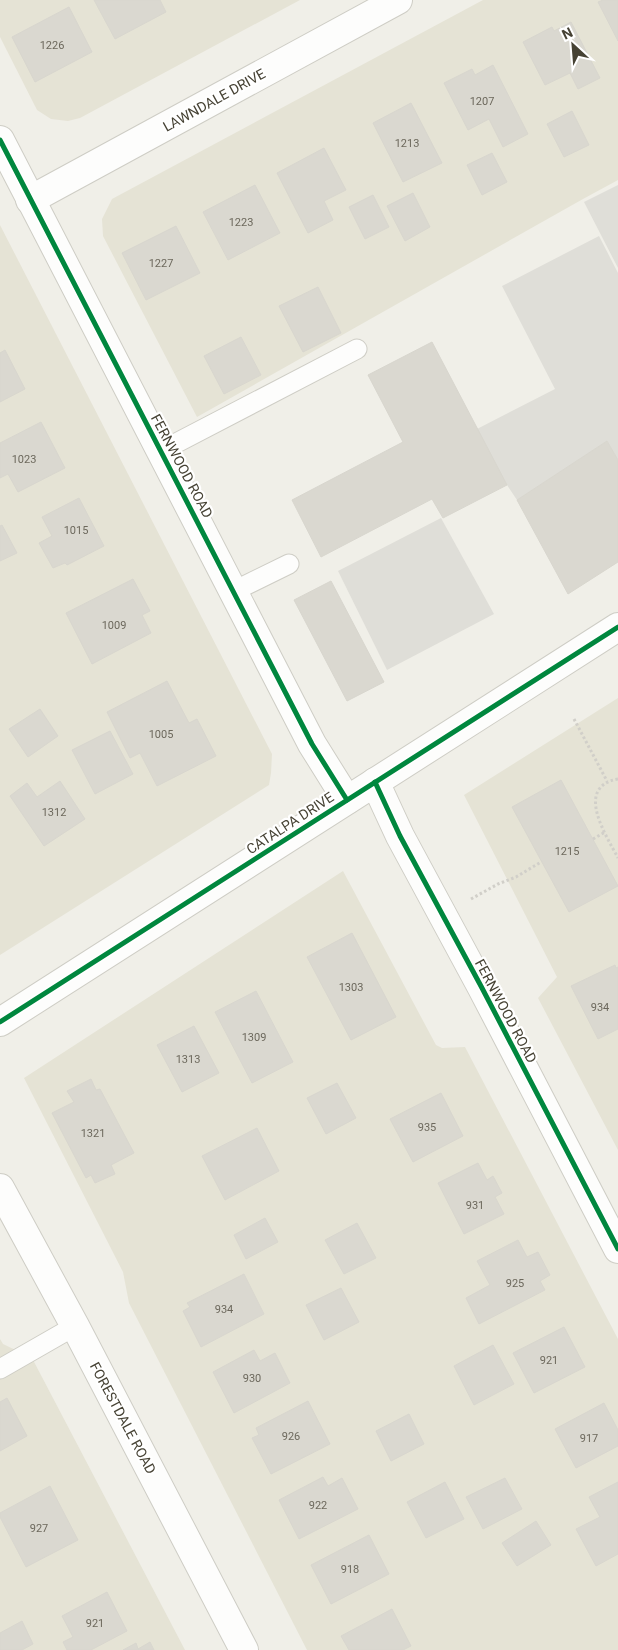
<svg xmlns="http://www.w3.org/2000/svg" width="618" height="1650" viewBox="0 0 618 1650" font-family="Roboto,sans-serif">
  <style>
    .residential { fill: #e5e3d5 }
    .parking { fill: #dfded8 }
    .building { fill: #dad8d0; stroke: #d8d6ce }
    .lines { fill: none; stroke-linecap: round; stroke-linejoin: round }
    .service-casing { stroke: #cecdc5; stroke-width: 21 }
    .minor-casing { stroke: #cecdc5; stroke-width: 30 }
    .tertiary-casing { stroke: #cecdc5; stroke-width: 30 }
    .path { stroke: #d1cfc9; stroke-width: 3; stroke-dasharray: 2.5 2.5; stroke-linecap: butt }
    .service { stroke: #fdfdfc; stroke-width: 19 }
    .minor { stroke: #fdfdfc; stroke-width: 28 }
    .tertiary { stroke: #fdfdfc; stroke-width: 28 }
    .cycleway-casing { stroke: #fff; stroke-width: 8 }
    .cycleway { stroke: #00873e; stroke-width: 5 }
    .labels { text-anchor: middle; stroke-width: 4.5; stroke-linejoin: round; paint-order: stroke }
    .number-label { font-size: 11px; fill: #6c685c }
    .street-label { font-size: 14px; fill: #464234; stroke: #fff }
  </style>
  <rect width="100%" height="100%" fill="#f0efe8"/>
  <g class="residential">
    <path d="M0,0H300L80,118L68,121L51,119L37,110L0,37Z"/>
    <path d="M483,0H618V180L583,199L197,417L103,236L102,219L112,199Z"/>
    <path d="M0,225L272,754L271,773L269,785L0,955Z"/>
    <path d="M618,698V1150L538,998L557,977L464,795Z"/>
    <path d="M343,871L436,1045L442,1048L465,1047L618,1339V1650H307L129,1303L123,1272L24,1078Z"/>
    <path d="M0,1339L3,1344L32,1358L185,1650H0Z"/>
  </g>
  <g class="parking">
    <path d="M618,185V268L584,202Z"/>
    <path d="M599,236L618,273V460L607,441L517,500L507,485L477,429L555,389L502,286Z"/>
    <path d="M441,518L494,614L387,670L338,571Z"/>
  </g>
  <g class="building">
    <path d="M94,0H160L166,12L115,39Z"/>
    <path d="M603,0H618V41L598,2Z"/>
    <path d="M69,7L92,52L35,82L12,37Z"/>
    <path d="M571,22L600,78L578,89L570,73L545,85L523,42L552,27L554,31Z"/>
    <path d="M493,65L528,134L503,147L489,119L468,130L444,83L472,69L475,75Z"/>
    <path d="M411,103L442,163L403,182L373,123Z"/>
    <path d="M572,111L589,145L564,157L547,124Z"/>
    <path d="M324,148L346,190L324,201L333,220L308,233L277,173Z"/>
    <path d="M492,153L507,182L482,195L467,165Z"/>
    <path d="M255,185L280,233L228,260L203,212Z"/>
    <path d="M413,193L430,227L405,241L387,206Z"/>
    <path d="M373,195L389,227L365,239L349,207Z"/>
    <path d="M176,226L200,273L146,300L122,253Z"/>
    <path d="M318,287L341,333L303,352L279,306Z"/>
    <path d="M241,337L261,375L224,394L204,356Z"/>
    <path d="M432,342L507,485L443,518L432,499L321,557L292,500L403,442L368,375Z"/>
    <path d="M5,350L25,389L0,402V353Z"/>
    <path d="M41,422L65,468L18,492L8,474L0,478V443Z"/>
    <path d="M607,441L618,460V562L568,594L517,500Z"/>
    <path d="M79,498L104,546L67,565L65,563L53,568L39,543L52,536L42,517Z"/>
    <path d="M2,525L17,553L0,561V526Z"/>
    <path d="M133,579L150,611L142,615L151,633L92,664L66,613Z"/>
    <path d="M331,581L384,682L347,701L294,600Z"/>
    <path d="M167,681L189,723L197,719L216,756L157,786L140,753L130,758L107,712Z"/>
    <path d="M40,709L58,736L28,757L9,729Z"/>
    <path d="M110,731L133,774L95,794L72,750Z"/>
    <path d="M561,780L618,886L569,912L512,807Z"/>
    <path d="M60,781L85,819L44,846L10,796L27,783L37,797Z"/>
    <path d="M352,933L396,1017L351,1040L307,957Z"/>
    <path d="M615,965L616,968L618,967V1029L598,1039L571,986Z"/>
    <path d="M256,991L293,1062L252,1083L215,1012Z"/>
    <path d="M194,1026L219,1073L182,1092L157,1045Z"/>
    <path d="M91,1079L96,1090L100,1089L134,1153L111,1165L115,1174L95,1183L91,1175L86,1178L52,1113L74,1102L67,1091Z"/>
    <path d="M337,1083L356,1118L326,1134L307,1098Z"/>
    <path d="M441,1093L463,1136L413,1162L390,1119Z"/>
    <path d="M257,1128L279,1171L225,1200L202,1156Z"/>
    <path d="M478,1163L487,1180L493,1176L502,1193L495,1197L504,1214L464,1234L438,1183Z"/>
    <path d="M265,1218L278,1242L246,1259L234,1235Z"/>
    <path d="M357,1223L376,1258L344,1274L325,1240Z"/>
    <path d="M518,1240L527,1257L538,1252L550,1275L540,1281L545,1290L479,1324L466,1298L490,1285L477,1261Z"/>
    <path d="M244,1274L264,1314L201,1347L183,1311L190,1307L187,1303Z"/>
    <path d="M341,1288L359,1322L324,1340L306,1305Z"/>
    <path d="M564,1327L585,1367L534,1393L513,1353Z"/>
    <path d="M493,1345L514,1384L474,1405L454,1366Z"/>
    <path d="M254,1350L260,1361L275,1353L290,1383L234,1413L213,1372Z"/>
    <path d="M7,1398L27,1436L0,1451V1402Z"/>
    <path d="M308,1401L330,1444L271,1474L252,1438L259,1435L256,1428Z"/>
    <path d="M604,1403L618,1430V1446L576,1468L555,1429Z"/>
    <path d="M409,1414L424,1444L391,1461L376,1431Z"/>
    <path d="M323,1477L328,1486L342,1478L358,1509L299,1539L279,1500Z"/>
    <path d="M505,1478L522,1509L483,1529L466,1497Z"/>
    <path d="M445,1482L464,1519L426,1538L407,1502Z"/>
    <path d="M618,1482V1554L596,1566L576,1529L600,1517L589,1497Z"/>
    <path d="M50,1486L78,1540L26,1567L0,1517V1513Z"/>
    <path d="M536,1521L551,1545L517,1566L502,1543Z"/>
    <path d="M369,1535L389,1574L331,1604L311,1565Z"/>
    <path d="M107,1592L127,1631L91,1650H67L63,1642L73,1637L62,1616Z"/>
    <path d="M392,1609L411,1646L403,1650H349L341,1636Z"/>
    <path d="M22,1621L33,1644L22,1650H0V1633Z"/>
    <path d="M150,1642L154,1650H123L136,1643L138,1649Z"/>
  </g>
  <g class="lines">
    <defs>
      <g id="service">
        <path d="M161,451L357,349"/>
        <path d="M234,591L289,564"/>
        <path d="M0,1369L75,1326"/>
      </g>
      <g id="minor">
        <path d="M0,140L312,744L347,800"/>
        <path d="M30,200L398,0"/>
        <path d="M375,782L400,836L482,988L618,1249"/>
        <path d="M0,1188L75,1326L244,1650"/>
      </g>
      <path id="tertiary" d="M0,1022L618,627"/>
    </defs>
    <use href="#service" class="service-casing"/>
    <use href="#minor" class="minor-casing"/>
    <use href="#tertiary" class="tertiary-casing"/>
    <g class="path">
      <path d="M574,719L607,781"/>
      <path d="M618,779C574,787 606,835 618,858"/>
      <path d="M593,839L605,832"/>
      <path d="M471,899L498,884L516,877L541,862"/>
    </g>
    <use href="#service" class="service"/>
    <use href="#minor" class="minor"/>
    <use href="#tertiary" class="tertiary"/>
    <defs>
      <g id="cycleway">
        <path d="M0,140L312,744L347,800"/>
        <path d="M375,782L400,836L482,988L618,1249"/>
        <path d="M0,1022L618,627"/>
      </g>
    </defs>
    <use href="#cycleway" class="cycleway-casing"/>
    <use href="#cycleway" class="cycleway"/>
  </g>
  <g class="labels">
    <g class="number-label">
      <text x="52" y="49">1226</text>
      <text x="482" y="105">1207</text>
      <text x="407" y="147">1213</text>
      <text x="241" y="226">1223</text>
      <text x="161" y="267">1227</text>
      <text x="24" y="463">1023</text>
      <text x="76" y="534">1015</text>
      <text x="114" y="629">1009</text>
      <text x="161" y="738">1005</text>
      <text x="54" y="816">1312</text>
      <text x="567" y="855">1215</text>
      <text x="351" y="991">1303</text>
      <text x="600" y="1011">934</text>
      <text x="254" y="1041">1309</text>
      <text x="188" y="1063">1313</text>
      <text x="427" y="1131">935</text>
      <text x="93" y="1137">1321</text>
      <text x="475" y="1209">931</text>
      <text x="515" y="1287">925</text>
      <text x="224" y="1313">934</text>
      <text x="549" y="1364">921</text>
      <text x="252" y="1382">930</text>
      <text x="291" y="1440">926</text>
      <text x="589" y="1442">917</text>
      <text x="318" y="1509">922</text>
      <text x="39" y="1532">927</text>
      <text x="350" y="1573">918</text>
      <text x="95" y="1627">921</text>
    </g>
    <g class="street-label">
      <text transform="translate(214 100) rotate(-29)" y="5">LAWNDALE DRIVE</text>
      <text transform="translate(182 466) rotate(62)" y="5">FERNWOOD ROAD</text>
      <text transform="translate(290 823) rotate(-33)" y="5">CATALPA DRIVE</text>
      <text transform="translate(506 1011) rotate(62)" y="5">FERNWOOD ROAD</text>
      <text transform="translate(123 1418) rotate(62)" y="5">FORESTDALE ROAD</text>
    </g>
  </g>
  <g transform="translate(573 45) rotate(334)" stroke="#ffffff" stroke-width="4" paint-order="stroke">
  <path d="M0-4L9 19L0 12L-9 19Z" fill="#464234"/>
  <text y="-8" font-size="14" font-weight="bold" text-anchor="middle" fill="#464234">N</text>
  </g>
</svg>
